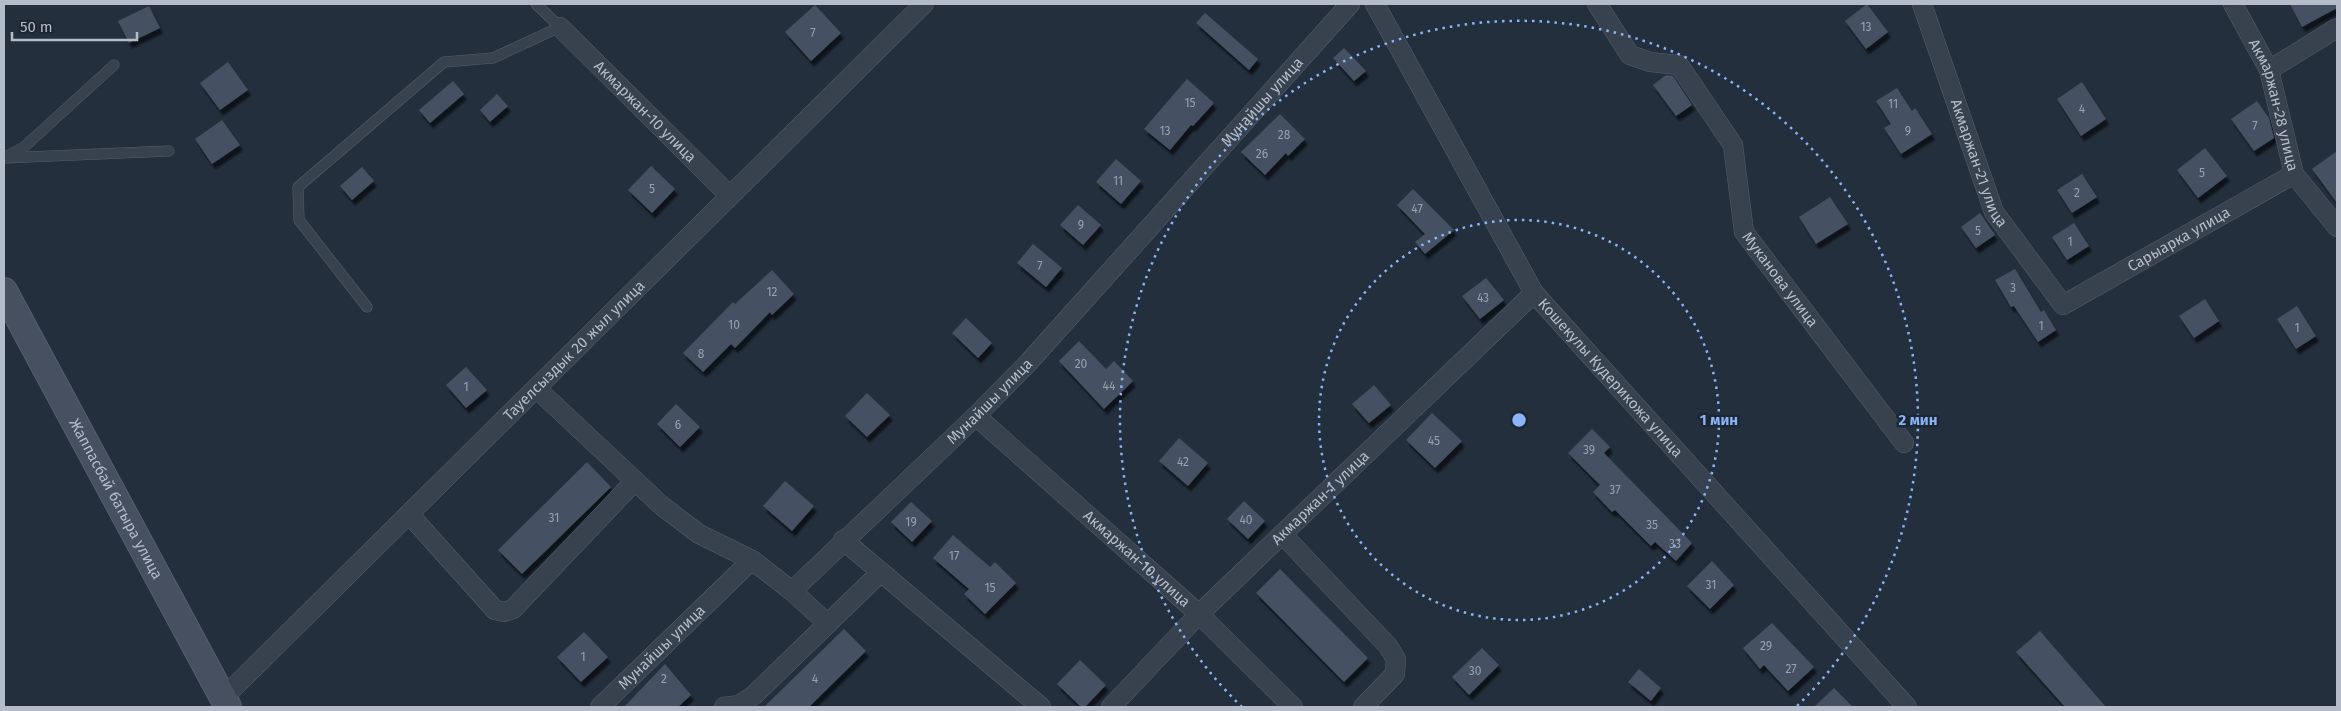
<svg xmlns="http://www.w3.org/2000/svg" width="2341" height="711" viewBox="0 0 2341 711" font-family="'Fira Sans',sans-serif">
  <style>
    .building { fill: #455162; filter: url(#shadow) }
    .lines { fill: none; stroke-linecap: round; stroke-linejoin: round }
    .service-casing { stroke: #565f6c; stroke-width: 11 }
    .minor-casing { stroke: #565f6c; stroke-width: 20 }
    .secondary-casing { stroke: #565f6c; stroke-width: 28 }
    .service { stroke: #38414e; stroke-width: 10 }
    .minor { stroke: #38414e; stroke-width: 19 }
    .secondary { stroke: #465061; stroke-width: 26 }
    .ring { fill: none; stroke: #8ab4f8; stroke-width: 2.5; stroke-dasharray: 2.5 5 }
    .labels { text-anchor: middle; stroke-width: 5; stroke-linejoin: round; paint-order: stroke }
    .number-label { font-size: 12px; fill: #98a1af }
    .street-label { font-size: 15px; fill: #b4bcc9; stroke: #1d2633 }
    .centre { fill: #8ab4f8; stroke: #1d2633; stroke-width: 2.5 }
    .ring-label { font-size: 15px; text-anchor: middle; font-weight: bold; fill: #8ab4f8; stroke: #1d2633; stroke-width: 5; stroke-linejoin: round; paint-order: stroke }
  </style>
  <defs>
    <filter id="shadow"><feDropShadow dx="3" dy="5.5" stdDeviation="1" flood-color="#0009"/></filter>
  </defs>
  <rect width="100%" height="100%" fill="#242f3e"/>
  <g class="building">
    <path d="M1867,4L1888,32L1866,49L1845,21Z"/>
    <path d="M2290,4H2337V8L2302,27Z"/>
    <path d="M815,5L841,33L811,61L785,32Z"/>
    <path d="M149,6L160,28L129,43L118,21Z"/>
    <path d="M1205,13L1258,59L1249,70L1196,23Z"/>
    <path d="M1344,48L1366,71L1354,81L1333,58Z"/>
    <path d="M228,62L248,90L220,110L200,83Z"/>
    <path d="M1666,75L1673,76L1692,105L1676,116L1653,85Z"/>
    <path d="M1187,79L1214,103L1193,126L1191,125L1170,150L1144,129Z"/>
    <path d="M453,81L464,94L430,123L419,110Z"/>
    <path d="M2082,82L2106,119L2081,136L2057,99Z"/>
    <path d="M1897,88L1912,111L1915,108L1932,134L1901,154L1884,128L1891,124L1876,101Z"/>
    <path d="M497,94L508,106L490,122L480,110Z"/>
    <path d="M2257,101L2269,118L2274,138L2254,151L2231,119Z"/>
    <path d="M1280,114L1305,139L1288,156L1286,153L1265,175L1241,152Z"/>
    <path d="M222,120L240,145L212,164L195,139Z"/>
    <path d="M2205,148L2227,176L2198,198L2177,170Z"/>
    <path d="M2337,151V203L2312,169Z"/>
    <path d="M1116,159L1141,181L1121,204L1096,182Z"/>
    <path d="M651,166L675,189L652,213L628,190Z"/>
    <path d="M362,167L374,181L352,200L340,186Z"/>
    <path d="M2082,174L2097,197L2072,213L2057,190Z"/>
    <path d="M1413,189L1454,230L1425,254L1415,242L1425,234L1397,205Z"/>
    <path d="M1830,197L1848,224L1816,244L1799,217Z"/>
    <path d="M1078,205L1101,225L1083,245L1060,225Z"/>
    <path d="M1980,213L1995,235L1976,248L1961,227Z"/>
    <path d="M2074,223L2089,246L2067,260L2052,237Z"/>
    <path d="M1033,244L1062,268L1046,287L1017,263Z"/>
    <path d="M2015,269L2041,312L2044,310L2056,330L2038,342L2014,306L2011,307L1995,280Z"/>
    <path d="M772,270L794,294L772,315L770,312L735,348L731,344L703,372L683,353L733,302L735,304Z"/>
    <path d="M1486,278L1504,300L1480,319L1462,296Z"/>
    <path d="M2205,299L2219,321L2194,338L2179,316Z"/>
    <path d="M2297,306L2316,336L2296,349L2277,319Z"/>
    <path d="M966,318L992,343L978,358L952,333Z"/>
    <path d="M1079,341L1106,369L1114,361L1133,381L1104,409L1059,361Z"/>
    <path d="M466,367L487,390L466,408L446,385Z"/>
    <path d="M1374,385L1391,405L1369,423L1352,404Z"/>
    <path d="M867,393L890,415L867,437L845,416Z"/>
    <path d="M676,404L700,427L680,447L657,424Z"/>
    <path d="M1432,413L1462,441L1435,468L1406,440Z"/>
    <path d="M1592,429L1610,447L1604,453L1692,543L1676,561L1655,542L1651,546L1615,510L1612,512L1593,492L1600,485L1568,453Z"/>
    <path d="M1179,438L1208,463L1188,486L1159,461Z"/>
    <path d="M587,462L611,487L522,574L498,550Z"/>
    <path d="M785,481L814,506L792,531L763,506Z"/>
    <path d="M1244,501L1265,521L1248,539L1227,519Z"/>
    <path d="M911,502L932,521L912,542L891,522Z"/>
    <path d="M953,535L990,567L995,562L1016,583L985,614L964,594L969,589L933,558Z"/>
    <path d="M1712,561L1734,585L1710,609L1687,586Z"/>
    <path d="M1280,569L1368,658L1344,682L1256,593Z"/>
    <path d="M1772,623L1814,667L1788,691L1764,665L1760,669L1743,648Z"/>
    <path d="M844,629L866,651L809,707H764Z"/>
    <path d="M2040,631L2106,707H2065L2016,652Z"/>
    <path d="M584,632L608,657L581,682L557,657Z"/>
    <path d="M1482,648L1499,665L1469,695L1452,677Z"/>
    <path d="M1080,660L1106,685L1085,707H1081L1057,684Z"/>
    <path d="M665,664L691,695L678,707H624Z"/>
    <path d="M1639,669L1661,688L1651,701L1628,682Z"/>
    <path d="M1834,688L1853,707H1814Z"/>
  </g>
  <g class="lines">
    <defs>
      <g id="service">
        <path d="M5,157L24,147L114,65"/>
        <path d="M4,158L169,151"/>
        <path d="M367,307L299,220L298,187L444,62L493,58L560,27L536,4"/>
      </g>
      <g id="minor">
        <path id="s1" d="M1375,4L1534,293L1907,707"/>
        <path id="s2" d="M1597,4L1630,55L1650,62L1679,65L1733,145L1744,232L1904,443"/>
        <path id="s3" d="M1922,4L1994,212L2063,305L2294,174"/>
        <path id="s4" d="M2233,4L2269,70L2294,174L2337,227"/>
        <path id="s5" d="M560,27L730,196"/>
        <path d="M2269,70L2337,28"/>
        <path d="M536,388L662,506L699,534L752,560"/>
        <path id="s6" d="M976,416L1199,614L1293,707"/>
        <path d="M409,514L495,610L504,612L513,609L634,482"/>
        <path d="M1282,534L1388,646L1396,659L1395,674L1363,707"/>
        <path d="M843,540L1041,707"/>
        <path d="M792,591L828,624"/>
        <path id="s7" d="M223,698L924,4"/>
        <path id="s8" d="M600,707L752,560L792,591L976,416L1028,363L1350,4"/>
        <path d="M724,707L739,705L754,695L881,572"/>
        <path id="s9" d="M1111,707L1199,614L1534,293"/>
      </g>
      <g id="secondary">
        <path id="s10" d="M4,291L228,707"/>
      </g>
    </defs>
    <use href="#service" class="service-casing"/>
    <use href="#minor" class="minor-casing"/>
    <use href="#secondary" class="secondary-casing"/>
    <use href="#service" class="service"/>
    <use href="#minor" class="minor"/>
    <use href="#secondary" class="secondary"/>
  </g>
  <g class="ring">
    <circle cx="1519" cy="420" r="200"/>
    <path d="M1242 707A399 399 0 1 1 1796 707"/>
  </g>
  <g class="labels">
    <g class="number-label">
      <text x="1866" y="31">13</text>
      <text x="813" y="37">7</text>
      <text x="1190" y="107">15</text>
      <text x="1893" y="108">11</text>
      <text x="2082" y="113">4</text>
      <text x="2255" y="130">7</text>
      <text x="1165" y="135">13</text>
      <text x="1908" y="135">9</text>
      <text x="1284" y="139">28</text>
      <text x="1262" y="158">26</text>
      <text x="2202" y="177">5</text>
      <text x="1118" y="185">11</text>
      <text x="652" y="193">5</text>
      <text x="2077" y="197">2</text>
      <text x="1417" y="213">47</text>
      <text x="1081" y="229">9</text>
      <text x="1978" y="235">5</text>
      <text x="2070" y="246">1</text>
      <text x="1040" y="270">7</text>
      <text x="2013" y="292">3</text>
      <text x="772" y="296">12</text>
      <text x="1483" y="302">43</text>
      <text x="734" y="329">10</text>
      <text x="2041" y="330">1</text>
      <text x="2297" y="332">1</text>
      <text x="701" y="358">8</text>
      <text x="1081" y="368">20</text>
      <text x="1109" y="390">44</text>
      <text x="466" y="391">1</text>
      <text x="678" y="429">6</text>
      <text x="1434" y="445">45</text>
      <text x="1589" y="454">39</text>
      <text x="1183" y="466">42</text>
      <text x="1615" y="494">37</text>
      <text x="554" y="522">31</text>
      <text x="1246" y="524">40</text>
      <text x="911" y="526">19</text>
      <text x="1652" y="529">35</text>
      <text x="1675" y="548">33</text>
      <text x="954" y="560">17</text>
      <text x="1711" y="589">31</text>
      <text x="990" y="592">15</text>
      <text x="1766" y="650">29</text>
      <text x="583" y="661">1</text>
      <text x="1791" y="673">27</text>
      <text x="1475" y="675">30</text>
      <text x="664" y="683">2</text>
      <text x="815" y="683">4</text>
    </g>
    <g class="street-label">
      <text dy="5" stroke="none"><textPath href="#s8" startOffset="941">Мунайшы улица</textPath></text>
      <text dy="5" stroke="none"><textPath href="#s4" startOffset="110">Акмаржан-28 улица</textPath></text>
      <text dy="5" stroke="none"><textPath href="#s5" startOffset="120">Акмаржан-10 улица</textPath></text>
      <text dy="5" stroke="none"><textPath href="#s3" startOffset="169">Акмаржан-21 улица</textPath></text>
      <text dy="5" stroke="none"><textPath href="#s3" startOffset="469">Сарыарка улица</textPath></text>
      <text dy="5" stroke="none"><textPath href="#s2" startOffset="355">Муканова улица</textPath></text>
      <text dy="5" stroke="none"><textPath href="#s7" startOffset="494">Тауелсыздык 20 жыл улица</textPath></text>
      <text dy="5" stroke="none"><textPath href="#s1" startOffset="444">Кошекулы Кудерикожа улица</textPath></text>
      <text dy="5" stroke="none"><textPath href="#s8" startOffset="536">Мунайшы улица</textPath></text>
      <text dy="5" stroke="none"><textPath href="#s9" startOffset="296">Акмаржан-1 улица</textPath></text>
      <text dy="5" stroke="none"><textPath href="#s10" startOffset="236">Жаппасбай батыра улица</textPath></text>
      <text dy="5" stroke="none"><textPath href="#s6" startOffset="215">Акмаржан-10 улица</textPath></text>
      <text dy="5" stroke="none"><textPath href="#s8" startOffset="86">Мунайшы улица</textPath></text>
    </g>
  </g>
  <circle cx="1519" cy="420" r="8" class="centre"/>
  <g class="ring-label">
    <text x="1719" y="425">1 мин</text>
    <text x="1918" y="425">2 мин</text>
  </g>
  <rect width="2341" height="711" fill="none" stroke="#b4bcc9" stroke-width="10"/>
  <path d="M12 32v8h125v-8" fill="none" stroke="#b4bcc9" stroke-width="2.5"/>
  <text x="20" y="32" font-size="15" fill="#b4bcc9" stroke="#1d2633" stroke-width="4" paint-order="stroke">50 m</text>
</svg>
